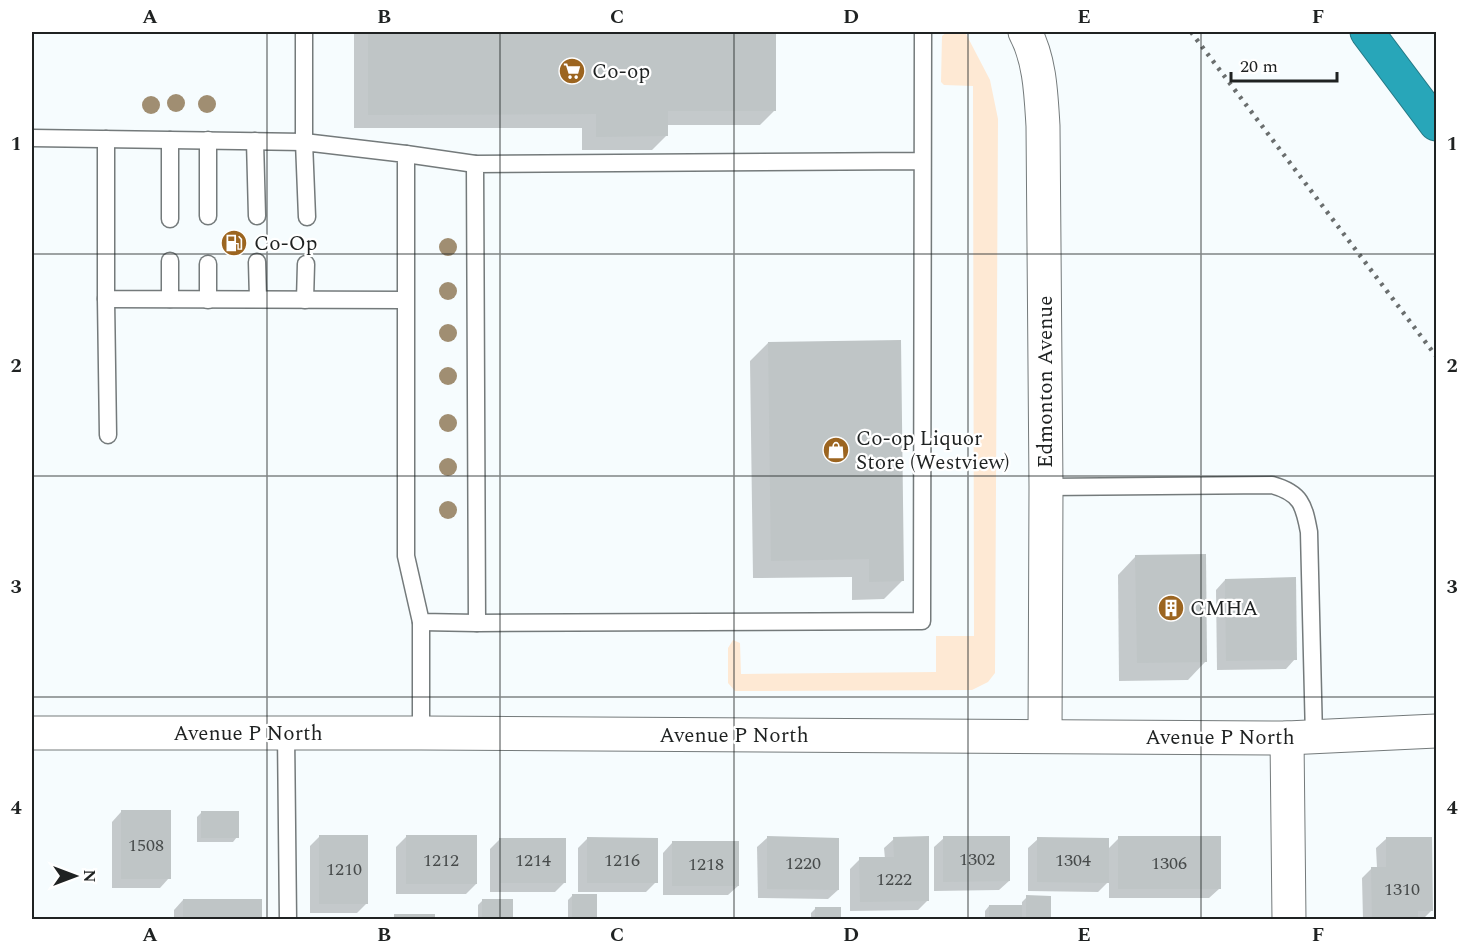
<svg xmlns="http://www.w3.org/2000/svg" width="1468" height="951" viewBox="0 0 1468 951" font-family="Spectral,serif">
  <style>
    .green { fill: #fee9d4 }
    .shadow { fill: #0003 }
    .building { fill: #bfc5c6 }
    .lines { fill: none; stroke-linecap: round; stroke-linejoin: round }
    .lane-casing { stroke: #747a7b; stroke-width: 19 }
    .street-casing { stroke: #747a7b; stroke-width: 35 }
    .highway-casing { stroke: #257884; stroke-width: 35 }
    .lane { stroke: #fff; stroke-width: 16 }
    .street { stroke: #fff; stroke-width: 33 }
    .highway { stroke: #28a6b9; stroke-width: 33 }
    .rail { stroke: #6a6e6e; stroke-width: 4.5; stroke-dasharray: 3 6; stroke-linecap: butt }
    .tree { fill: #a08e72 }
    .grid { fill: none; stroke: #1f2222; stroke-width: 1.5; stroke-opacity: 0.55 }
    .labels { text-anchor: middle; stroke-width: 4.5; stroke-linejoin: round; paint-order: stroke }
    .number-label { font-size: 18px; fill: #474b4b }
    .poi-label { font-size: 21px; fill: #1f2222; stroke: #fff; text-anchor: start }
    .street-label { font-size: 21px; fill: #1f2222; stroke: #fff }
    .neatline { fill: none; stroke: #1f2222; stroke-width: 2 }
    .grid-label { font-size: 20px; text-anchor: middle; font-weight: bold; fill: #1f2222 }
  </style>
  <rect width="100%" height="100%" fill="#f6fcfe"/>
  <path class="green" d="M947,32H965L990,80L998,119L995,673L988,682L972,690L735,691L728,683V648L733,640L740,643L741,674L936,672V636H974L973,86L944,85L941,82L942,36Z"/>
  <g class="shadow">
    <path d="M354,32H774V111L760,125H666V136L652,150H582V128H354Z"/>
    <path d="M768,343L902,581L884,599L852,600V577L753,578L750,361Z"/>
    <path d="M1136,556L1206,661L1188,680L1119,681L1118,575Z"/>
    <path d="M1225,580L1295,659L1286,669L1217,670L1216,590Z"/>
    <path d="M121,812L169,878L160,888H112V822Z"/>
    <path d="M201,813L237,837L233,842H197V817Z"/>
    <path d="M320,836L367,903L357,913H310V846Z"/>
    <path d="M406,837L476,884L466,894H396V847Z"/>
    <path d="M767,838L838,890L828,899L758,898L757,847Z"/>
    <path d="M944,838L1009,881L999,890L934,891V847Z"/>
    <path d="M1119,838L1219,889L1209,898H1109V881L1098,892L1028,891V848L1038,839L1108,849Z"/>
    <path d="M500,839L565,882L555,892H490V849Z"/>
    <path d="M587,839L656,882L646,892H578V848Z"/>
    <path d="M894,839L928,900L918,910L850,911V869L860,859H885L884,848Z"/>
    <path d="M1386,839L1432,910L1422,920H1363L1362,878L1372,868H1377L1376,848Z"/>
    <path d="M672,843L738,886L728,895H663V853Z"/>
    <path d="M572,896L596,920H568V900Z"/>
    <path d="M1027,897L1050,920H985V911L989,906L1022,907V902Z"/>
    <path d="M183,900L260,920H174V910Z"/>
    <path d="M482,901L512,920H478V905Z"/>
    <path d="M815,909L839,920H811V913Z"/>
  </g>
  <g class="building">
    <path d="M368,32H776V111H668V136L596,137V114L368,115Z"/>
    <path d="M901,340L904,581L869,582V559L771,561L768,342Z"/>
    <path d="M1206,554L1207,662L1137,663L1135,555Z"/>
    <path d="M1296,577L1297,660L1226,661L1225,579Z"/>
    <rect x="121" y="810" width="50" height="69"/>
    <rect x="201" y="811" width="38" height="27"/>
    <rect x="319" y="835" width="49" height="69"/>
    <rect x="406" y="835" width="71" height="49"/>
    <path d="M767,836L839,838V890L767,889Z"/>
    <path d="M929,836V901L860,902L859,857H894L893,837Z"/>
    <path d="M943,836H1010V881L943,882Z"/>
    <rect x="1118" y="836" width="103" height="53"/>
    <path d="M587,837L658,838V883H587Z"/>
    <path d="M1037,837L1109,838V883L1037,882Z"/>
    <path d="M1386,837H1432L1433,911H1418V920H1372L1371,867H1386Z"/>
    <path d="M499,838H566V883H500Z"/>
    <rect x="672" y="841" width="67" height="45"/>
    <rect x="572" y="894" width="25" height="26"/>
    <path d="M1026,895L1051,896V920H1026Z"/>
    <rect x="183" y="899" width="79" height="21"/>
    <rect x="482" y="899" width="31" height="21"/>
    <rect x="989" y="905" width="33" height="15"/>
    <rect x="815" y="907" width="26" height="13"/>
    <rect x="394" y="914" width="41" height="6"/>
  </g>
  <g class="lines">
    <defs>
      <g id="lane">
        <path d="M32,138L304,142V32"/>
        <path d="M106,139V299L405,300"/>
        <path d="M170,140V219"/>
        <path d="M208,140V216"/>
        <path d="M255,141L257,216"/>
        <path d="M406,154L475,164"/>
        <path d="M922,161L475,164L477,623L922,621L923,32"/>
        <path d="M307,217L304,142L406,154V556L421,622L477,623"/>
        <path d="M170,261V299"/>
        <path d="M257,262L258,299"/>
        <path d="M208,264V300"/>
        <path d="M106,299L108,435"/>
        <path d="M305,300L306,264"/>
        <path d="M1046,487L1272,485C1301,493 1304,505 1309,532L1314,737"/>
        <path d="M421,622V733"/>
        <path d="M286,733L288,920"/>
      </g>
      <g id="street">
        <path d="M1025,32C1040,60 1041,94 1043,126L1046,487L1045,736"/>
        <path d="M32,733H421L1287,738L1436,731"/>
        <path d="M1287,738L1289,920"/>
      </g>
      <path id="highway" d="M1367,32L1436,124"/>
    </defs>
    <use href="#lane" class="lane-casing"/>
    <use href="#street" class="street-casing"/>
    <use href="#highway" class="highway-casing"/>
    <use href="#lane" class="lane"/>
    <use href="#street" class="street"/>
    <use href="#highway" class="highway"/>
    <path class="rail" d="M1191,32L1436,356"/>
  </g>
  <g class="tree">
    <circle cx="176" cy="103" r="9"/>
    <circle cx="207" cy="104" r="9"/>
    <circle cx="151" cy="105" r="9"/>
    <circle cx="448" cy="247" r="9"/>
    <circle cx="448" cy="291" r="9"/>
    <circle cx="448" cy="333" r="9"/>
    <circle cx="448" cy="376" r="9"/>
    <circle cx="448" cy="423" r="9"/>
    <circle cx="448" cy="467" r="9"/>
    <circle cx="448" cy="510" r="9"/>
  </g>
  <path class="grid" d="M267,32V920M500,32V920M734,32V920M968,32V920M1201,32V920M32,254H1436M32,476H1436M32,697H1436"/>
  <defs>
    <symbol id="supermarket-disc" viewBox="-11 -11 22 22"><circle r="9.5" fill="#9c6520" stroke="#fff"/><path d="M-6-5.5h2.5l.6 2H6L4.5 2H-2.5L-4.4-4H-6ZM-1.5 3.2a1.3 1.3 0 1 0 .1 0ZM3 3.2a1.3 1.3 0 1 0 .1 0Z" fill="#fff"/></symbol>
    <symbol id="fuel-disc" viewBox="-11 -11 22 22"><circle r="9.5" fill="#9c6520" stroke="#fff"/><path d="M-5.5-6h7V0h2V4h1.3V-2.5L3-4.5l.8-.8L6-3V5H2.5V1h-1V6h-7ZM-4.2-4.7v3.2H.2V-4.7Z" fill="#fff"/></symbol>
    <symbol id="shop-disc" viewBox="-11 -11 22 22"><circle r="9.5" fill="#9c6520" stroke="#fff"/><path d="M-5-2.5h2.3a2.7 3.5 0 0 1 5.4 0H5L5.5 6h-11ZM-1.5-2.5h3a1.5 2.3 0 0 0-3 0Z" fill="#fff"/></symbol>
    <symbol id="building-disc" viewBox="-11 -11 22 22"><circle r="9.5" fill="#9c6520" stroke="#fff"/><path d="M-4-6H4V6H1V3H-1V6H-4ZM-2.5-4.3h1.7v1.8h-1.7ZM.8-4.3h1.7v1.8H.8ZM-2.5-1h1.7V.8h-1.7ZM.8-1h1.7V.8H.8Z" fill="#fff"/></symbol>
  </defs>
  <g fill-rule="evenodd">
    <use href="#supermarket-disc" x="557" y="56" width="30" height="30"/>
    <use href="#fuel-disc" x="219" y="228" width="30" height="30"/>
    <use href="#shop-disc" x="821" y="435" width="30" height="30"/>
    <use href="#building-disc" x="1156" y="593" width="30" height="30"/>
  </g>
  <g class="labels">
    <g class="number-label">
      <text x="146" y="851">1508</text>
      <text x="977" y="865">1302</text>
      <text x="441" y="866">1212</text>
      <text x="533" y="866">1214</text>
      <text x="622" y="866">1216</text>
      <text x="1073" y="866">1304</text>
      <text x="803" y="869">1220</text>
      <text x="1169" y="869">1306</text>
      <text x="706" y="870">1218</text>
      <text x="344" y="875">1210</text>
      <text x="894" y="885">1222</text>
      <text x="1402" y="895">1310</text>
    </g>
    <g class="poi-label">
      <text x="592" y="78">Co-op</text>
      <text x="254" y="250">Co-Op</text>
      <text x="856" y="445">Co-op Liquor<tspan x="856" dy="24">Store (Westview)</tspan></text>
      <text x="1190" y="615">CMHA</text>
    </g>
    <g class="street-label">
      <text transform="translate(1045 382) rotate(-90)" y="7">Edmonton Avenue</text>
      <text x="248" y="740">Avenue P North</text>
      <text x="734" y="742">Avenue P North</text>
      <text x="1220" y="744">Avenue P North</text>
    </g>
  </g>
  <rect width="1468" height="951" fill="none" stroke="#ffffff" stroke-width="66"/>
  <g transform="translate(75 876) rotate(90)" stroke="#ffffff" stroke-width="4.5" paint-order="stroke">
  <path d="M0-4.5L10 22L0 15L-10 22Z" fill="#1f2222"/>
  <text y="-9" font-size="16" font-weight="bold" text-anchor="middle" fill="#1f2222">N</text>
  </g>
  <path d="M1231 72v9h106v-9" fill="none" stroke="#1f2222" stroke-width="3"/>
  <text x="1240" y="72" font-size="18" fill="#1f2222" stroke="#ffffff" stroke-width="4.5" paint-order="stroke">20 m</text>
  <rect x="33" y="33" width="1402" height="885" class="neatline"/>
  <g class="grid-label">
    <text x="150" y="23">A</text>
    <text x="384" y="23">B</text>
    <text x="617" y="23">C</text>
    <text x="851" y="23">D</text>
    <text x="1084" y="23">E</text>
    <text x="1318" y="23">F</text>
    <text x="16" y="150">1</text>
    <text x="1452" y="150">1</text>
    <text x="16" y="372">2</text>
    <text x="1452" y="372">2</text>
    <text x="16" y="593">3</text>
    <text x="1452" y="593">3</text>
    <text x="16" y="814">4</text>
    <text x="1452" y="814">4</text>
    <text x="150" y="941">A</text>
    <text x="384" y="941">B</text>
    <text x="617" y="941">C</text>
    <text x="851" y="941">D</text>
    <text x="1084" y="941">E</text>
    <text x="1318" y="941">F</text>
  </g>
</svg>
